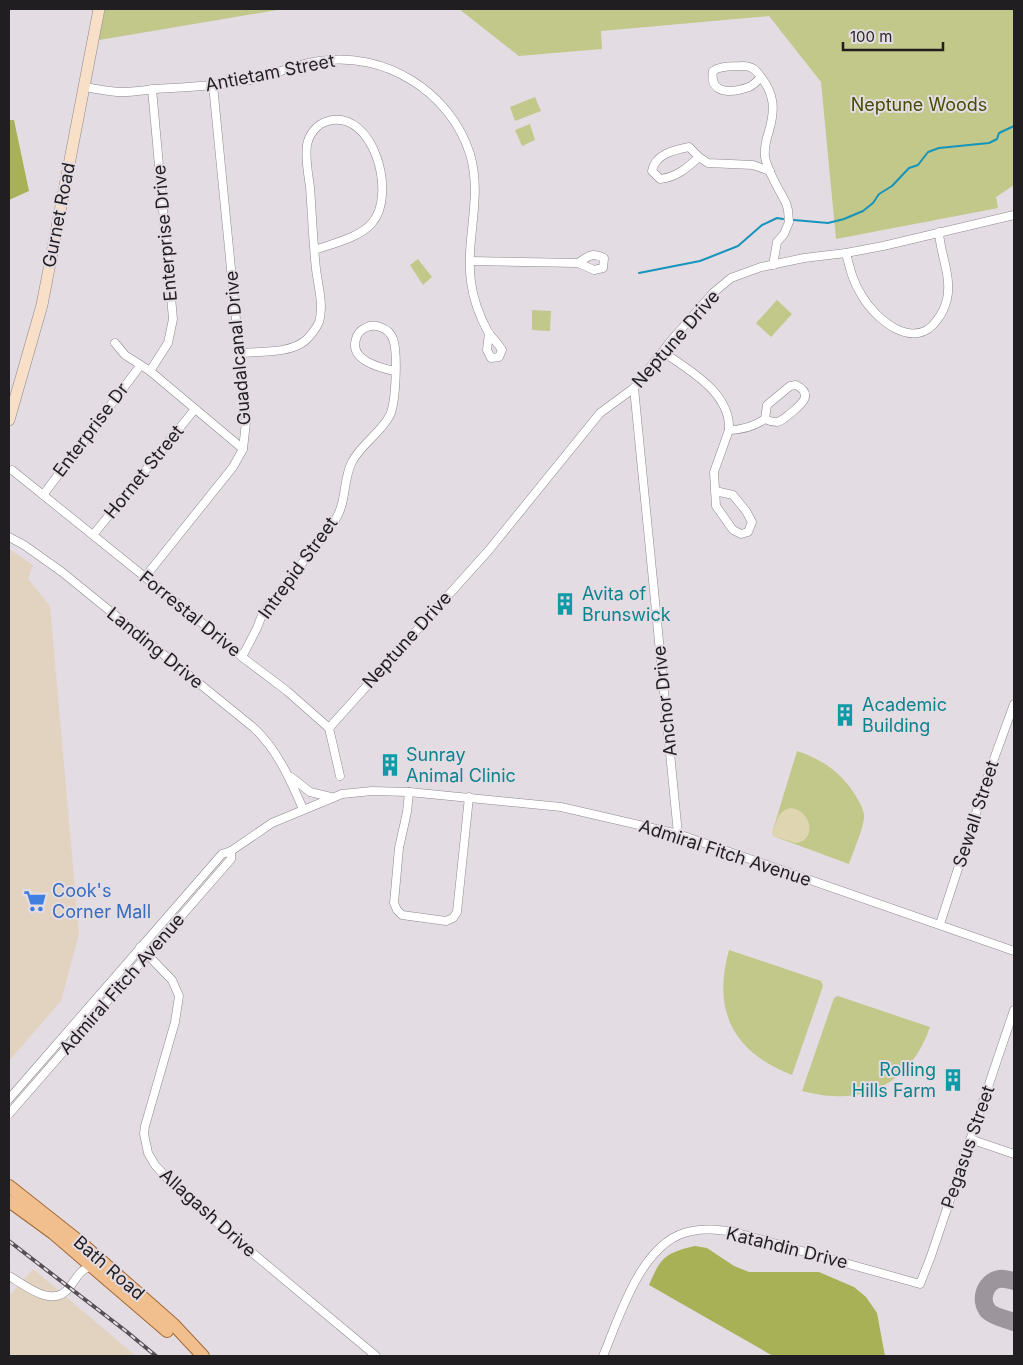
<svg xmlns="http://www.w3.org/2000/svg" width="1023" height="1365" viewBox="0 0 1023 1365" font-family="Inter,sans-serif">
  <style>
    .commercial { fill: #e2d3c1 }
    .green { fill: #c1c889 }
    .forest { fill: #a8b156 }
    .sand { fill: #dfd6b1 }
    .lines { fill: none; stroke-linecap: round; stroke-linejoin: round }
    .stream { stroke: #1594bc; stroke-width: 2 }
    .taxiway { stroke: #9c969c; stroke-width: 18 }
    .street-casing { stroke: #8f888e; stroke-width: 9 }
    .secondary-casing { stroke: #8f888e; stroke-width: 12 }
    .primary-casing { stroke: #a26a37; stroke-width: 14 }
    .street { stroke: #fff; stroke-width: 8 }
    .secondary { stroke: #f8dfc7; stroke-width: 11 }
    .primary { stroke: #f1be8e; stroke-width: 12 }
    .rail-casing { stroke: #555054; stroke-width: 4 }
    .rail { stroke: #e4dce3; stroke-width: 2; stroke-dasharray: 5.5; stroke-linecap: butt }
    .labels { text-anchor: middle; stroke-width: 4; stroke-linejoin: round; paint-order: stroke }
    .street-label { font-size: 18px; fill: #211e21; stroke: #e4dce3 }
    .park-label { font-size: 18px; fill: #474c04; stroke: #e4dce3 }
    .culture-label { font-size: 18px; fill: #0d838f; stroke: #e4dce3; text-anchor: start }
    .shop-label { font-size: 18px; fill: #366cbe; stroke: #e4dce3; text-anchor: start }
  </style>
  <rect width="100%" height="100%" fill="#e4dce3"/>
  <g class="commercial">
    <path d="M9,549L33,565L28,579L50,606L79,934L61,1001L9,1061Z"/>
    <path d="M33,1269L136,1356H9V1296Z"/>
  </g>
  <g class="green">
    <path d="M105,9H283L99,40Z"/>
    <path d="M459,9H1014V185L996,197L998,208L836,239L821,82L769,16L601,31L602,49L519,56Z"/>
    <path d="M535,97L541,111L515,121L510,107Z"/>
    <path d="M530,124L535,140L522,146L515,130Z"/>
    <path d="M418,259L432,277L423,285L410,265Z"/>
    <path d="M777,300L792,314L771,337L756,323Z"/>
    <path d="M532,310L551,311L550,331L532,330Z"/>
    <path d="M797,751C824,760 843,774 857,798C860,803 864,810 864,816C865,824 852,855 849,864L773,836L772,833Z"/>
    <path d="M729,950L821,981L823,986L792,1075C733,1052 712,1011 729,950Z"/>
    <path d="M838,996L930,1027C915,1071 881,1099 833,1096C823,1096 812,1093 802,1091L834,998Z"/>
  </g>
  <g class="forest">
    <path d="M9,120H14L29,191L9,200Z"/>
    <path d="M695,1246L707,1248L734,1266L749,1272H819L854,1287L866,1297L877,1313L885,1356H773L649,1285C661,1257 665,1253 695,1246Z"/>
  </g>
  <path class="sand" d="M791,808C811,810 818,840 796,843L773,836L772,833C777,821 778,810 791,808Z"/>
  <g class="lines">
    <g class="stream">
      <path d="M794,220L828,223L844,219L863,211L873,203L879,194L892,186L909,168L918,165L928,152L939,148L989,143L997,139L999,133L1014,126"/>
      <path d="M639,273L700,261L738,246L762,225L777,218L783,219"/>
    </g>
    <path class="taxiway" d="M1014,1281C1009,1280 1004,1278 999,1279C985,1282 979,1300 988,1311C994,1317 1006,1319 1014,1322"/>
    <defs>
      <g id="street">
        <path d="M761,77C758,80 754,85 749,87C732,93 709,95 713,71C721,65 733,67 743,66C752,66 756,70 761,77C775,95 775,110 769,131C766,140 764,148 765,157C768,173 779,189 786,203L788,210L789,222L784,234L777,242L773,265"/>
        <path d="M85,87C97,89 110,92 122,92C133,92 145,90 156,89C187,87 219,86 250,80C274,75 296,64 319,61C384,51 450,91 470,154C483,198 465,239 471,282C473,298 480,317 488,332C492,338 498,343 502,350L499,357L491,358L487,350L489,333"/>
        <path d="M699,157L689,147C674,150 655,154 652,171L660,179C677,177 687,168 699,157L708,163L753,165L770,171"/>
        <path d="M846,253C850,269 853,282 862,296C876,320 915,352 937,320C942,314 945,307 947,299C952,276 940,254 939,232"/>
        <path d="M470,261L578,263L594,270L603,268L604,258C591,252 589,256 578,263"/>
        <path d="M115,343L125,355L150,371L243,449"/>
        <path d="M663,352C689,370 731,393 729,430C743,430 753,427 765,419L767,405L790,386L796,385C815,395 800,405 791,413C787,416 782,421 777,422C773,422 769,421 765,419"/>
        <path d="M240,353C259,351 290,354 306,340C311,335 316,329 319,322C324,306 318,285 316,269C313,242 312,214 310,187C308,173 305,158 307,145C309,134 317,124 328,121C374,109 397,195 372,223C359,238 334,243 315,250"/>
        <path d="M150,371L168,343L173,319L152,89"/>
        <path d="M634,388L678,834"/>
        <path d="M12,470L222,639L242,657L287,691L329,728L340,776"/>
        <path d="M715,491L733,495L746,511L752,522L748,532L741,534L733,530L716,506L714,472L729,430"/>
        <path d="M43,495L140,366"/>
        <path d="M93,535L195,409"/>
        <path d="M9,537L24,545L62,572L254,728C278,751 290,779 303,809"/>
        <path d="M145,577L233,467L243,449L246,422L213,85"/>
        <path d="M242,657L257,628L262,615L330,527C334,522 338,516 340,510C346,495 344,477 352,462C361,444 381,433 390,415C396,402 398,352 393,339C391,333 386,329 380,327C375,325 370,325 365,328C361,330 357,334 356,339C349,360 380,368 395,371"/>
        <path d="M329,728L489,550L600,413L634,388L670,342L713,293L731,278L761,267L804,258L846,253L883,246L1014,215"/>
        <path d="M291,777L310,792L331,797"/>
        <path d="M409,792L407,812L399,848L394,903L397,910L402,915L446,921L453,918L457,912L469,797"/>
        <path d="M940,924L991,767L1014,704"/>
        <path d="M140,947L172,980L179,996L175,1022L145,1126L144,1134L148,1153L155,1165L167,1178L231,1235L376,1356"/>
        <path d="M9,1099L222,854L231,851L272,823L342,794L372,791L409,792L561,807L678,834L1014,951"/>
        <path d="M9,1114L231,859V851"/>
        <path d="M970,1139L1014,1154"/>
        <path d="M9,1276C25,1285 52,1309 69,1288C78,1277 77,1273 90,1266"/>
        <path d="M603,1356C620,1316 642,1239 692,1231C706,1228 719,1230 734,1232L920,1284L931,1256L1014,1010"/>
      </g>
      <path id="secondary" d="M9,420L42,305L99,9"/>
      <g id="primary">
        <path d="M9,1186L81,1243L174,1325L203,1356"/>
        <path d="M9,1201L53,1233L167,1331"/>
      </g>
    </defs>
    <use href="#street" class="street-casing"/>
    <use href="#secondary" class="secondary-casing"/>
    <use href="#primary" class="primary-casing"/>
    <use href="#street" class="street"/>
    <use href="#secondary" class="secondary"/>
    <use href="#primary" class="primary"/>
    <defs>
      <path id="rail" d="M9,1241L127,1332L156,1356"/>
    </defs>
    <use href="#rail" class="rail-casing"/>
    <use href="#rail" class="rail"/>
  </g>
  <defs>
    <symbol id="building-bare" viewBox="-9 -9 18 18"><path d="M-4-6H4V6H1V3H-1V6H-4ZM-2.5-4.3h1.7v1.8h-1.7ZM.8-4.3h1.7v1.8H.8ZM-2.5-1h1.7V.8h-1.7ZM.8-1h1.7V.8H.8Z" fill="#0f9aa8" stroke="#e4dce3" stroke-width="2.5" paint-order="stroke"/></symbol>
    <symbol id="supermarket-bare" viewBox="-9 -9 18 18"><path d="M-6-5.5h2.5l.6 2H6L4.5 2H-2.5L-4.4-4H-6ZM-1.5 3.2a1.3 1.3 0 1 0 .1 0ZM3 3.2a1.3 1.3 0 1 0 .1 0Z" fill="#3f7fe0" stroke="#e4dce3" stroke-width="2.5" paint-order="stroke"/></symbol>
  </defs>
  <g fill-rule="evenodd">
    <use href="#building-bare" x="549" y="588" width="32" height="32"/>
    <use href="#building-bare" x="829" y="699" width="32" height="32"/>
    <use href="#building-bare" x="374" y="749" width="32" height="32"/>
    <use href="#supermarket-bare" x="19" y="885" width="32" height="32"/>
    <use href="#building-bare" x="937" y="1064" width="32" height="32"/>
  </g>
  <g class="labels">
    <g class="street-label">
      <text transform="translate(270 73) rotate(-11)" y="6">Antietam Street</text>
      <text transform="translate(59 215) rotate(-79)" y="6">Gurnet Road</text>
      <text transform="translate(165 233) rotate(-95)" y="6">Enterprise Drive</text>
      <text transform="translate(676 339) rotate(-49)" y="6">Neptune Drive</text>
      <text transform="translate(238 348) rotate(-95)" y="6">Guadalcanal Drive</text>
      <text transform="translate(91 430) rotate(-53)" y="6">Enterprise Dr</text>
      <text transform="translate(144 472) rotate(-51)" y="6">Hornet Street</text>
      <text transform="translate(298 568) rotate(-54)" y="6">Intrepid Street</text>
      <text transform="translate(190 614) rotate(39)" y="6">Forrestal Drive</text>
      <text transform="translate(407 640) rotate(-48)" y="6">Neptune Drive</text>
      <text transform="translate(155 648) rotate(39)" y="6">Landing Drive</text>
      <text transform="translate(665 701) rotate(-96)" y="6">Anchor Drive</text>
      <text transform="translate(976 814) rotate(-72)" y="6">Sewall Street</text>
      <text transform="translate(725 853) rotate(18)" y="6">Admiral Fitch Avenue</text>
      <text transform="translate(122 984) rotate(-49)" y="6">Admiral Fitch Avenue</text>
      <text transform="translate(968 1147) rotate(-71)" y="6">Pegasus Street</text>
      <text transform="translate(208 1213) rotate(42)" y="6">Allagash Drive</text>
      <text transform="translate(787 1248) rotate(14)" y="6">Katahdin Drive</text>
      <text transform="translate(109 1268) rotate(41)" y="6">Bath Road</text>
    </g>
    <g class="park-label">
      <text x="919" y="111">Neptune Woods</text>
    </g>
    <g class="culture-label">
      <text x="582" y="600">Avita of<tspan x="582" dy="21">Brunswick</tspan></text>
      <text x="862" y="711">Academic<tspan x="862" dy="21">Building</tspan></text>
      <text x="406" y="761">Sunray<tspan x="406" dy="21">Animal Clinic</tspan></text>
      <text x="936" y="1076" text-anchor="end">Rolling<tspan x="936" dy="21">Hills Farm</tspan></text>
    </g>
    <g class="shop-label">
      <text x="52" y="897">Cook's<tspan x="52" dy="21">Corner Mall</tspan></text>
    </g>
  </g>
  <rect width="1023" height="1365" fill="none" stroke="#211e21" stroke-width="20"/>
  <path d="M843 42v8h100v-8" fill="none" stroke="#211e21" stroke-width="2.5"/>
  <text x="850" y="42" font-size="15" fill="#211e21" stroke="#e4dce3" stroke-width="4" paint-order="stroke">100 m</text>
</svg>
